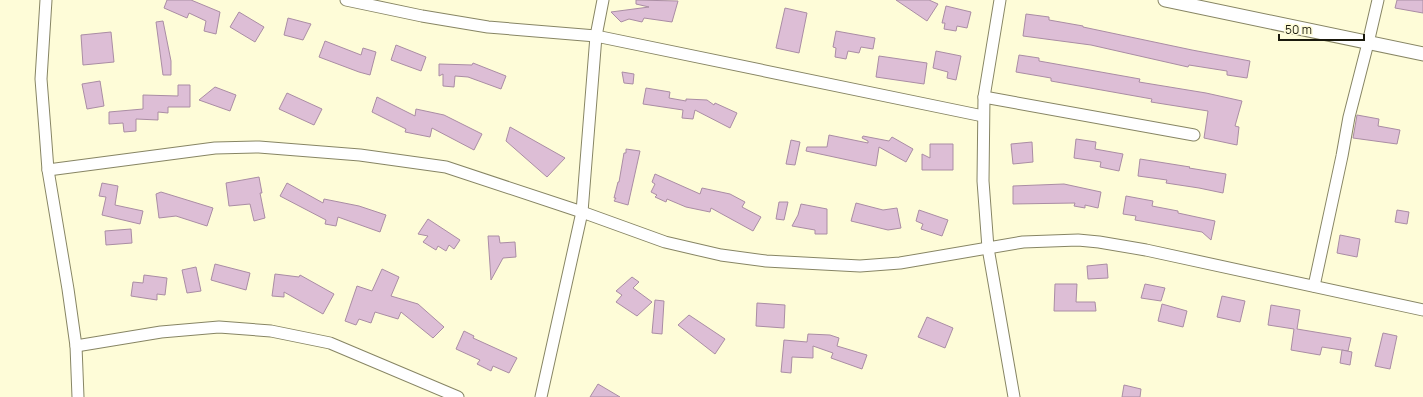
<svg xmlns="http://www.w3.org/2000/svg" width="1423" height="397" viewBox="0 0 1423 397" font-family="Manrope,sans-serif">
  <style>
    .building { fill: #ddbed6; stroke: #aa8da4 }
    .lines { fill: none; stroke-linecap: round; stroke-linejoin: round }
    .minor-casing { stroke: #878564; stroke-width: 13 }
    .tertiary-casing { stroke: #878564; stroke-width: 15 }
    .minor { stroke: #fff; stroke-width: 11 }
    .tertiary { stroke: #fff; stroke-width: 13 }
  </style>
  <rect width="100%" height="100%" fill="#fefcd8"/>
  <g class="building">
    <path d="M167,0H191L220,12L216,34L204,31L206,21L189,13L187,18L164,8Z"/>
    <path d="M636,0L678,1L672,22L644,18L642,22L629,19L621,22L611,12L649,7L636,4Z"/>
    <path d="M896,0H929L938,4L927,21Z"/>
    <path d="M1397,0H1423V13L1395,8Z"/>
    <path d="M946,6L971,12L967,28L957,26L956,31L944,29L945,23H942Z"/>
    <path d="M785,8L807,13L799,53L776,48Z"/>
    <path d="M239,12L264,27L255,42L230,27Z"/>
    <path d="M1026,14L1049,17V20L1083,26V27L1192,50L1250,61L1247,78L1227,75V71L1189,65L1188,67L1091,45L1023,36Z"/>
    <path d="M288,18L311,24L303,40L284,35Z"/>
    <path d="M163,21L171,61V75H163L156,22Z"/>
    <path d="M836,31L875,38L873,49L861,47L859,53L848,51L846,59L835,57L836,48L833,47Z"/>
    <path d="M111,32L114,62L83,65L81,35Z"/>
    <path d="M325,41L361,55L363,48L376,52L370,75L359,72L319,57Z"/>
    <path d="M396,45L426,57L421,71L391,60Z"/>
    <path d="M936,51L961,56L956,80L947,78L948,72L933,68Z"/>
    <path d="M1019,55L1039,58V61L1140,79L1139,82L1206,93L1242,101L1235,126L1239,127L1237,145L1204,138L1208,111L1151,102L1152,99L1051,81V78L1016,72Z"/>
    <path d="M879,56L927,63L924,84L876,77Z"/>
    <path d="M473,63L506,76L501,89L468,77L455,76L454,87L443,86V74L439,76V64L472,65Z"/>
    <path d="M622,72L634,74L633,84L624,83Z"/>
    <path d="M100,81L104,106L87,109L82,84Z"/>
    <path d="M178,85H190V107H168V113L158,112V120L136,119V131L124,132L123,123L109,124V112L143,109V95L178,96Z"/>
    <path d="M215,87L236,95L230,111L199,100Z"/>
    <path d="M646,88L670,92L669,98L686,101V99L707,100L714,105L715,103L737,113L730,128L695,110L693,119L682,118L683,110L643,104Z"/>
    <path d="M287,93L322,109L314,125L279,109Z"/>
    <path d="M377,97L415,116L416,109L444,115L482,134L474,150L432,128L430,137L405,132L406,129L372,112Z"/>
    <path d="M1357,115L1379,119L1378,126L1400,130L1397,144L1353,138Z"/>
    <path d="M510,127L565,158L547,177L506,141Z"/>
    <path d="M829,135L868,143V141L862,138L863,136L889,141L892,137L913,149L906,162L879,147L876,166L806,151L807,147H827Z"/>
    <path d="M1076,139L1096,142L1095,149L1123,154L1119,171L1100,167L1101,162L1074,158Z"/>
    <path d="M791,140L800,142L795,165L786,164Z"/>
    <path d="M1032,142L1033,162L1013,164L1011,144Z"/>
    <path d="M930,144H953V170H922V154L930,158Z"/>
    <path d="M626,149L640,151L628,205L614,201L616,198H614L618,182H619L624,153H626Z"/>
    <path d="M1140,159L1190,167L1189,168L1226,174L1223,193L1199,188L1166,183L1167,180L1138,176Z"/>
    <path d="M655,174L700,194L702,188L730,194L745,202L742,207L761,217L753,231L711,208L710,212L686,207L667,199L666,202L655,197L657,195L651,192L655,184L652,182Z"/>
    <path d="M259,177L262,193H260L265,218L254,221L250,204L229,206L226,183Z"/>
    <path d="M102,183L118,186L115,205L143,211L140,224L102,215L106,197L99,196Z"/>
    <path d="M287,183L323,203L324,199L359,206L386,215L380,232L338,217L336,226L325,224L326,220L280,196Z"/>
    <path d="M1064,184L1101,192L1098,208L1085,205V208L1074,206L1075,203L1013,204V186Z"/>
    <path d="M161,192L213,208L207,226L176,216L159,218L156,194Z"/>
    <path d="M1126,196L1153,201L1152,206L1178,211V213L1215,221L1211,240L1202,232L1135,220L1136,216L1123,214Z"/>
    <path d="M779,202H788L784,220L776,219Z"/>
    <path d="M856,203L883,210L897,208L901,228L888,230L851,221Z"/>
    <path d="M801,204L827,209V234H815V230L792,226L798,215Z"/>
    <path d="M919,210L948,220L942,236L921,229L923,224L916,221Z"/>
    <path d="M1397,210L1409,212L1407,224L1395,222Z"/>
    <path d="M428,219L460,240L454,249L449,245L446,251L438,246L436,250L423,242L428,236L418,234Z"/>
    <path d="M131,229L132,243L106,245L105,231Z"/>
    <path d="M1340,235L1360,239L1357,257L1337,253Z"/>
    <path d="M488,236H499L500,243L515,242L516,257L503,258L491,280Z"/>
    <path d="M215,264L250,273L246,290L211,280Z"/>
    <path d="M1107,264L1108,278L1088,279L1087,266Z"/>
    <path d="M196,267L201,291L187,293L182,270Z"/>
    <path d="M382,269L399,277L391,296L418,304L444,327L433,338L401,312L398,319L375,312L371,323L359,319L356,325L345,321L357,286L372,291Z"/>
    <path d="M275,274L299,277L300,275L334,294L323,314L284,292V297L272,296Z"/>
    <path d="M144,275L167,278L165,295L157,294V300L131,296L133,282L143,283Z"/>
    <path d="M632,277L639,282L633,288L652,302L637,316L616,302L622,295L616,291Z"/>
    <path d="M1055,284H1077L1076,302H1095L1096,311H1054Z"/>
    <path d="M1145,284L1165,288L1161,301L1141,298Z"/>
    <path d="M1222,296L1245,301L1240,322L1217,317Z"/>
    <path d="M655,300L664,301L662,334L652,333Z"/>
    <path d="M757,303L785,305L784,328L756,326Z"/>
    <path d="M1162,304L1187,311L1183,327L1158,321Z"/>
    <path d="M1271,305L1300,310L1297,329L1351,338L1348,351L1322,347L1320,355L1291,350L1294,329L1268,325Z"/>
    <path d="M689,315L725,339L715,354L678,325Z"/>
    <path d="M927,317L953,328L945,348L918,337Z"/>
    <path d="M464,331L474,336L473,338L517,358L509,373L493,366L491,371L477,364L480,360L456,349Z"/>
    <path d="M1383,333L1397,336L1390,369L1375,366Z"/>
    <path d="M808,334L830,335L839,338L837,346L867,355L862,369L831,358L833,353L813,346V358L792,357L791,373L781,372L784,340L807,342Z"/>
    <path d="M1342,350L1352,352L1350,365L1340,363Z"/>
    <path d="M598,384L620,397H590Z"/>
    <path d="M1124,385L1141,389L1140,397H1122Z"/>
  </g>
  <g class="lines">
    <defs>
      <g id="minor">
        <path d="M46,0L41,79L45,130L48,170L68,289L76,346L78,397"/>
        <path d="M346,0L422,16L488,27L596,36L983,116"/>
        <path d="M1000,0L984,97L983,181L988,248L1014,397"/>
        <path d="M984,97L1194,135"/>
        <path d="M48,170L215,148L259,147L360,155L446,167L582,212L665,242L721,255L766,261L860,266L900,263L1023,242L1078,240L1099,242L1146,250L1423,310"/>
        <path d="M1314,286L1342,156L1349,117L1368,43L1378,0"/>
        <path d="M76,346L161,332L219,327L271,331L330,343L458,397"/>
        <path d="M541,397L582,212L596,36L603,0"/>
      </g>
      <path id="tertiary" d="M1165,0L1423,54"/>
    </defs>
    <use href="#minor" class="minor-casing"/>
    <use href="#tertiary" class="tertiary-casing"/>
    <use href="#minor" class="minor"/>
    <use href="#tertiary" class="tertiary"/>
  </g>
  <path d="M1279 34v6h85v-6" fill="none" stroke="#1a190c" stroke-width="2"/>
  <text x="1285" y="34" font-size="12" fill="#1a190c" stroke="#fefcd8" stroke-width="3" paint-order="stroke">50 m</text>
</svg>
